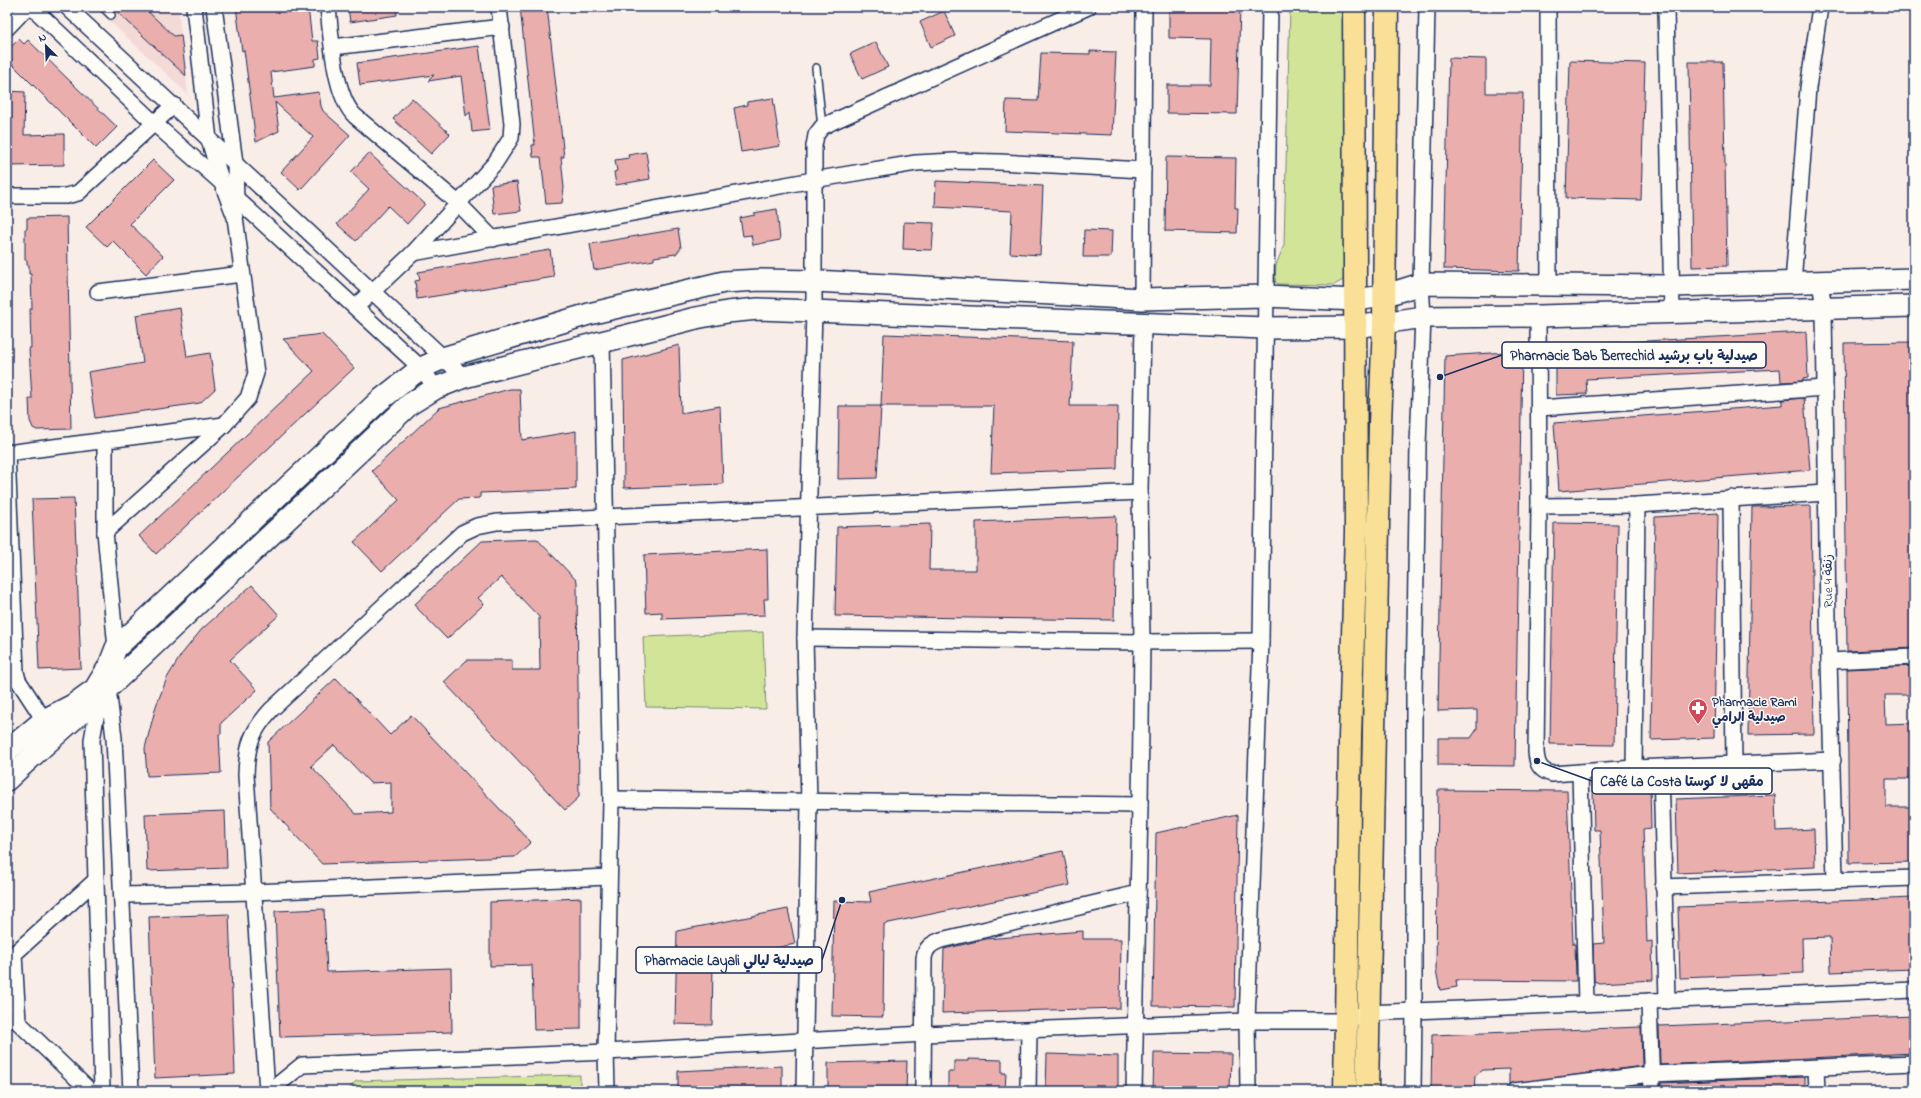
<svg xmlns="http://www.w3.org/2000/svg" width="1921" height="1098" viewBox="0 0 1921 1098" font-family="'Indie Flower','Playpen Sans Arabic',sans-serif">
  <style>
    .built { fill: #f4dad6 }
    .green { fill: #d2e498; stroke: #768a7b }
    .building { fill: #eaafad; stroke: #1b2f5e; fill-rule: evenodd }
    .lines { fill: none; stroke-linecap: round; stroke-linejoin: round }
    .service-casing { stroke: #1b2f5e; stroke-width: 10 }
    .minor-casing { stroke: #1b2f5e; stroke-width: 18 }
    .secondary-casing { stroke: #1b2f5e; stroke-width: 24 }
    .trunk-casing { stroke: #1b2f5e; stroke-width: 25 }
    .service { stroke: #fdfcf7; stroke-width: 7 }
    .minor { stroke: #fdfcf7; stroke-width: 15 }
    .secondary { stroke: #fdfcf7; stroke-width: 21 }
    .trunk { stroke: #f9e096; stroke-width: 22 }
    .labels { text-anchor: middle; stroke-width: 3; stroke-linejoin: round; paint-order: stroke }
    .street-label { font-size: 13px; fill: #1b2f5e; stroke: #fdfcf7 }
    .poi-label { font-size: 13px; font-weight: bold; fill: #1b2f5e; stroke: #fdfcf7; text-anchor: start }
    .leader { fill: none; stroke: #1b2f5e; stroke-width: 1.5 }
    .callout-dot { fill: #1b2f5e; stroke: #fdfcf7; stroke-width: 1.5 }
    .callout { fill: #fdfcf7; stroke: #1b2f5e; stroke-width: 1.5 }
    .callout-label { font-size: 14px; text-anchor: middle; font-weight: bold; fill: #1b2f5e }
  </style>
  <rect width="100%" height="100%" fill="#f9ede8"/>
  <filter id="ink" filterUnits="userSpaceOnUse"><feTurbulence type="fractalNoise" baseFrequency=".025" numOctaves="2"/><feDisplacementMap in="SourceGraphic" scale="8" xChannelSelector="R" yChannelSelector="G"/><feConvolveMatrix kernelMatrix="1 2 1 2 8 2 1 2 1" color-interpolation-filters="sRGB"/></filter>
  <g filter="url(#ink)">
    <path class="built" d="M94,7H178L188,95L174,81Z"/>
    <g class="green">
      <path d="M1290,7H1351L1345,275L1343,280L1334,285L1278,284L1275,281L1276,265L1284,245Z"/>
      <path d="M763,632L766,709L646,707L643,637Z"/>
      <path d="M580,1075V1091H347L356,1081Z"/>
    </g>
    <g class="building">
      <path d="M112,7H143L174,36L181,35L186,76Z"/>
      <path d="M236,7H308L312,41H318L320,58L315,59V66L271,72L274,98L319,92L321,106L323,111L350,135L300,190L281,172L313,137L275,102L279,131L256,142L244,50L242,51Z"/>
      <path d="M348,7H396L397,15L350,22Z"/>
      <path d="M520,7H547L564,157H561L564,188L562,203L546,204L541,157H533L532,145H535Z"/>
      <path d="M1169,7H1240L1237,114L1167,113V85H1210L1211,39L1169,38Z"/>
      <path d="M944,11L955,36L931,47L920,22Z"/>
      <path d="M19,39L24,44L28,40L117,127L96,148L10,62L12,60L7,56L12,51L9,49Z"/>
      <path d="M876,42L888,67L862,79L850,54Z"/>
      <path d="M479,46L490,130L472,132L470,112L466,116L461,76L428,81L434,75L360,85L357,63Z"/>
      <path d="M1090,51L1116,52L1112,135L1005,131L1006,100L1038,101L1041,53L1090,54Z"/>
      <path d="M1449,58L1486,59V93H1523L1519,271L1444,269Z"/>
      <path d="M1570,61L1645,63L1641,200L1566,198Z"/>
      <path d="M1689,62H1723L1727,266L1692,267Z"/>
      <path d="M7,91L25,92L24,135L64,134V165L8,166Z"/>
      <path d="M412,98L450,134L431,154L393,119Z"/>
      <path d="M773,98L780,146L741,152L734,108L747,105V102Z"/>
      <path d="M646,152L650,179L616,185L614,172L617,171L615,160L629,158L628,155Z"/>
      <path d="M369,153L425,204L407,224L388,206L356,241L337,224L369,189L351,172Z"/>
      <path d="M1166,157L1236,158L1235,208H1238L1237,233L1165,231Z"/>
      <path d="M153,160L174,180L130,224L163,256L146,274L113,241L107,247L86,227Z"/>
      <path d="M936,181L1043,186L1040,255L1010,253L1012,211L935,207Z"/>
      <path d="M517,182L521,211L494,214L491,185Z"/>
      <path d="M777,209L780,240L753,245L751,235L743,236L740,218L755,215L754,213Z"/>
      <path d="M67,217L71,429L37,430L33,428L30,421L29,399H32L29,348H31L30,309H32L31,274H29V265H27V260H25V229H27V218Z"/>
      <path d="M904,222L934,223L932,250L903,249Z"/>
      <path d="M678,229L681,248L676,254L654,257V260L594,270L590,244Z"/>
      <path d="M1084,230L1112,231L1111,257H1083Z"/>
      <path d="M550,250L554,277L417,299L415,281L420,280L418,272Z"/>
      <path d="M180,308L187,357L210,353L215,389L200,403L95,418L88,372L143,363L136,315Z"/>
      <path d="M1806,332L1808,378L1803,379V381L1781,382L1780,369L1586,379L1587,394L1556,395V346Z"/>
      <path d="M322,334L354,368L156,554L139,536L314,371L283,339Z"/>
      <path d="M884,334L1073,341L1070,406H1118L1117,469L991,473L994,406H881Z"/>
      <path d="M1914,342V648L1847,651L1844,343Z"/>
      <path d="M679,345L681,413L720,406L723,484L624,488L623,360Z"/>
      <path d="M1522,351L1515,766L1438,765V738H1471L1477,729V710L1438,711L1445,356Z"/>
      <path d="M510,389H520L522,440L576,431V489L480,493V498L459,499L382,571L354,542L399,500L372,471L439,408Z"/>
      <path d="M1804,398L1810,470L1559,491L1554,423L1782,405V400Z"/>
      <path d="M839,406H881L877,478L838,479Z"/>
      <path d="M74,498L81,668L39,670L32,499Z"/>
      <path d="M1811,506L1814,734L1748,735L1752,507Z"/>
      <path d="M1718,513L1714,738L1651,740L1655,517Z"/>
      <path d="M1116,516L1114,620L835,616L837,527L930,524L929,570H976V522Z"/>
      <path d="M1554,523L1618,524L1614,745L1550,744Z"/>
      <path d="M537,539L577,581L579,797L565,810L444,682L467,660H512V670H540L539,617L501,577L478,598L484,604L447,639L414,605L482,541Z"/>
      <path d="M767,549L768,599H764L765,615L662,619V612L646,613L644,555Z"/>
      <path d="M252,585L279,615L230,660L257,690L221,723V734H219L221,773L147,776L145,748L156,706L167,678L181,655L202,629Z"/>
      <path d="M1914,666V695H1885L1886,724L1914,723V779H1886V807H1914V862L1849,863L1847,669Z"/>
      <path d="M336,678L390,735L411,715L531,842L515,857L322,864L270,808L268,742ZM334,745L370,783L391,782V812L356,814L311,766Z"/>
      <path d="M1650,786L1651,828L1643,829L1647,942L1652,941L1653,980L1599,983L1594,981L1593,944L1604,943L1600,830H1594L1593,788Z"/>
      <path d="M1438,790L1567,791L1573,944H1575L1576,981L1456,980L1457,987L1440,990L1436,970Z"/>
      <path d="M1775,795L1776,831L1814,829L1815,867L1678,873L1676,799Z"/>
      <path d="M225,811L227,868L147,871L145,814Z"/>
      <path d="M1238,815L1235,1007L1153,1006L1156,833Z"/>
      <path d="M1063,851L1070,885L884,924L883,1017L832,1016L834,901L871,902L869,892Z"/>
      <path d="M581,898V1029L534,1030L532,965L490,966V902Z"/>
      <path d="M1914,898V969L1831,972L1830,937L1802,938L1803,973L1680,978L1678,907Z"/>
      <path d="M324,909L327,972L451,968L452,1032L280,1037L275,911Z"/>
      <path d="M788,909L795,944L713,961L712,1025L675,1024L677,931Z"/>
      <path d="M229,914L235,1074L155,1078L149,917Z"/>
      <path d="M1083,931V939H1121L1120,1008L942,1013L944,949L986,939Z"/>
      <path d="M1914,1016V1053L1660,1065L1659,1026Z"/>
      <path d="M1641,1027L1642,1066L1509,1084V1069L1483,1070L1475,1076L1474,1091H1431L1432,1035Z"/>
      <path d="M1154,1053L1231,1054L1230,1091H1153Z"/>
      <path d="M1047,1054L1118,1056V1091H1046Z"/>
      <path d="M968,1059L1002,1060V1073H1006L1005,1091H948V1072H954V1061H968Z"/>
      <path d="M907,1061L906,1091H828V1063Z"/>
      <path d="M782,1066V1091H678V1071Z"/>
      <path d="M1805,1077V1091H1661V1083Z"/>
      <path d="M1643,1084V1091H1587Z"/>
    </g>
    <g class="lines">
      <defs>
        <g id="service">
          <path d="M103,7L111,15"/>
          <path d="M816,68L822,127"/>
        </g>
        <g id="minor">
          <path d="M32,7L155,124L222,183L237,199L421,368L436,388"/>
          <path d="M67,7L464,377"/>
          <path d="M214,7L235,163L236,203"/>
          <path d="M328,7C331,36 334,96 355,116L458,203L493,239"/>
          <path d="M1548,7L1549,285"/>
          <path d="M1666,7L1672,313"/>
          <path d="M7,28L27,7"/>
          <path d="M333,47L502,27"/>
          <path d="M7,196H66L78,193L174,105"/>
          <path d="M413,253L813,180L916,163L954,161L999,162L1143,170"/>
          <path d="M1820,282L1824,308L1828,623L1835,880"/>
          <path d="M1793,283L1808,88L1820,7"/>
          <path d="M98,292L242,274"/>
          <path d="M1142,299L1144,7"/>
          <path d="M356,307L413,253L495,163L511,138L512,124L499,7"/>
          <path d="M1538,316L1539,506L1536,752C1537,764 1540,771 1552,774L1634,768L1833,760"/>
          <path d="M602,341L611,799L606,1052L607,1091"/>
          <path d="M1539,408L1825,388"/>
          <path d="M105,440V532L116,648L115,655"/>
          <path d="M7,452L16,672L18,680L44,720"/>
          <path d="M7,453L224,425"/>
          <path d="M1731,498L1734,764"/>
          <path d="M1539,506L1637,505L1826,493"/>
          <path d="M105,532L224,425L248,398L256,373L235,217L222,183L209,140L194,7"/>
          <path d="M805,638L1142,642L1261,641"/>
          <path d="M1829,661L1914,657"/>
          <path d="M1634,768L1637,505"/>
          <path d="M1661,768L1667,1001"/>
          <path d="M1580,772L1586,1003"/>
          <path d="M611,799L1140,805"/>
          <path d="M1663,887L1914,878"/>
          <path d="M123,895L253,892L609,877"/>
          <path d="M1649,1001L1652,1091"/>
          <path d="M1816,1068L1817,1091"/>
          <path d="M90,1091L18,1022L14,954L96,880"/>
          <path d="M102,1091L92,740L96,717L108,688L114,738L131,1091"/>
          <path d="M267,1091L246,775C247,745 251,732 271,710L462,533L477,526L497,522L1140,492"/>
          <path d="M270,1091L302,1065L606,1052L924,1034L1247,1021H1345L1367,1013L1914,990"/>
          <path d="M804,1091L809,802L805,638L814,311V146L816,135L822,127L832,122L1088,7"/>
          <path d="M923,1091L924,958C926,947 931,944 941,940L1138,893"/>
          <path d="M1028,1091L1029,1030"/>
          <path d="M1134,1091L1140,805L1142,642L1140,492L1143,323"/>
          <path d="M1248,1091L1247,1021L1261,641L1270,7"/>
          <path d="M1413,1091L1414,1011V696L1418,445L1423,317L1421,284L1427,7"/>
          <path d="M1514,1091L1651,1074L1914,1063"/>
        </g>
        <g id="secondary">
          <path d="M7,751L44,720L73,705L95,689L109,666L116,648L379,401L421,368L446,357L589,314L724,282L759,280L815,281L1142,299L1265,296L1356,300L1383,296L1421,284L1671,286L1914,279"/>
          <path d="M7,780C40,748 75,719 108,688L410,404L436,388L464,377L696,318L727,312L758,309L1265,328L1356,327L1423,317L1538,316L1914,306"/>
        </g>
        <g id="trunk">
          <path d="M1345,1091L1350,738L1356,532L1354,7"/>
          <path d="M1367,1091L1380,423L1384,323L1387,7"/>
        </g>
      </defs>
      <use href="#service" class="service-casing"/>
      <use href="#minor" class="minor-casing"/>
      <use href="#secondary" class="secondary-casing"/>
      <use href="#trunk" class="trunk-casing"/>
      <use href="#service" class="service"/>
      <use href="#minor" class="minor"/>
      <use href="#secondary" class="secondary"/>
      <use href="#trunk" class="trunk"/>
    </g>
  </g>
  <defs>
    <symbol id="pharmacy-pin" viewBox="-11 -11 22 30"><path d="M0 17L-7.5 6A9.5 9.5 0 1 1 7.5 6Z" fill="#d1495b" stroke="#fdfcf7"/><path d="M-2-6h4v4h4v4h-4v4h-4v-4h-4v-4h4Z" fill="#fff"/></symbol>
  </defs>
  <g fill-rule="evenodd">
    <use href="#pharmacy-pin" x="1687" y="697" width="22" height="30"/>
  </g>
  <g class="labels">
    <g class="street-label">
      <text transform="translate(1827 581) rotate(-91)" y="5">Rue 4 زنقة</text>
    </g>
    <g class="poi-label">
      <text x="1712" y="706">Pharmacie Rami<tspan x="1712" dy="15">صيدلية الرامي</tspan></text>
    </g>
  </g>
  <path class="leader" d="M1440 377L1502 355M1537 761L1592 781M842 900L822 960"/>
  <g class="callout-dot">
    <circle cx="1440" cy="377" r="4"/>
    <circle cx="1537" cy="761" r="4"/>
    <circle cx="842" cy="900" r="4"/>
  </g>
  <g class="callout">
    <rect x="1502" y="342" width="264" height="26" rx="4"/>
    <rect x="1592" y="768" width="180" height="26" rx="4"/>
    <rect x="636" y="947" width="186" height="26" rx="4"/>
  </g>
  <g class="callout-label">
    <text x="1634" y="360">Pharmacie Bab Berrechid صيدلية باب برشيد</text>
    <text x="1682" y="786">Café La Costa مقهى لا كوستا</text>
    <text x="729" y="965">Pharmacie Layali صيدلية ليالي</text>
  </g>
  <rect width="1921" height="1098" fill="none" stroke="#fdfcf7" stroke-width="24"/>
  <rect x="12" y="12" width="1897" height="1074" fill="none" stroke="#1b2f5e" stroke-width="1.5" filter="url(#ink)"/>
  <g transform="translate(46 46) rotate(336)" stroke="#fdfcf7" stroke-width="3" paint-order="stroke">
  <path d="M0-3L7 15L0 10L-7 15Z" fill="#1b2f5e"/>
  <text y="-6" font-size="11" font-weight="bold" text-anchor="middle" fill="#1b2f5e">N</text>
  </g>
</svg>
